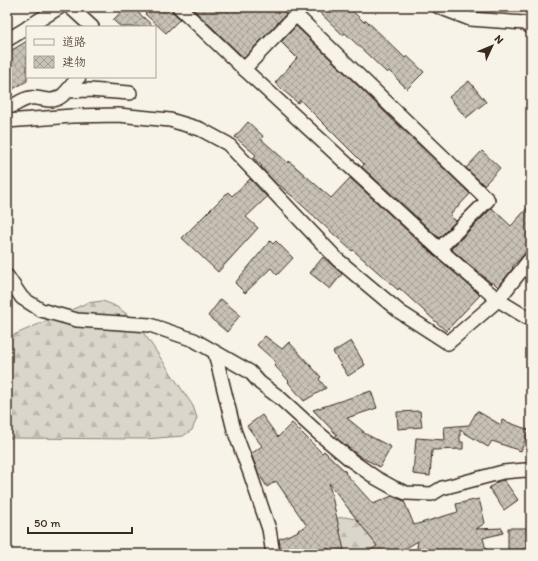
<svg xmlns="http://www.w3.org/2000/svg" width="538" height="561" viewBox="0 0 538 561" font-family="Itim,'Klee One',sans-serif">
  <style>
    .forest { fill: url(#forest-firs); stroke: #8b8074 }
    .building { fill: url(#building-cross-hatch); stroke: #3b2a1e }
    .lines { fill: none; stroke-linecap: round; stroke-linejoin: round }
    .street-casing { stroke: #3b2a1e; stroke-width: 16 }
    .street { stroke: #f7f3e8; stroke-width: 13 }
  </style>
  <defs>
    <pattern id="forest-firs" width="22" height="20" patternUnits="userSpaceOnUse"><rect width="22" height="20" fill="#dbd6cb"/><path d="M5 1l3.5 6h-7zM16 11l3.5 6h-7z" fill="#bdb8ae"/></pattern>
    <pattern id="building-cross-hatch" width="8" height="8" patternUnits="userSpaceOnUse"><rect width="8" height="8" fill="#c8c1b6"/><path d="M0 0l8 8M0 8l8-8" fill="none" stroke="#a49d93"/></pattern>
  </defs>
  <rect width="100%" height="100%" fill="#f7f3e8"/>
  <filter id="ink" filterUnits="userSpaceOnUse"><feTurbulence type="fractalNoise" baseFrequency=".025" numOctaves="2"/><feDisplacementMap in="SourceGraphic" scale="8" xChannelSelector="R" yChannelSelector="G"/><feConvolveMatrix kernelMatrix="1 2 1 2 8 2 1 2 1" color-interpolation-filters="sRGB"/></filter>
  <g filter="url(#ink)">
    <g class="forest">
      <path d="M102,301C131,308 146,337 162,360C172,375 183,391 193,406L197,418L192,430L183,436L145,439L7,438V338L87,303Z"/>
      <path d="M345,517L371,522L390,534L406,554H296L322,520Z"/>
    </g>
    <g class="building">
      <path d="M126,7H132L154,27H121L113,20Z"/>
      <path d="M152,7H171L173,12L180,19L166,33L145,14Z"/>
      <path d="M191,7H279L286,14L244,58Z"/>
      <path d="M314,7H348L364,22L366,20L405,58L407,56L424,72L407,89L389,71L387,73L345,33L343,35Z"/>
      <path d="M296,26L470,194L450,215L456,221L439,238L362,167L364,164L300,100L298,103L275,83L297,58L281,42Z"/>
      <path d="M27,41V81L13,89L7,80V53Z"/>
      <path d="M469,81L486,102L466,118L449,97Z"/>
      <path d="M248,122L263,136L261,139L288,163L289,161L331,198L350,178L434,255L480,295L446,331L399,288L398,290L353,250L352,251L292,196L279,185L278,186L261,167L262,166L253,158L256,155L235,137Z"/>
      <path d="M482,151L500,168L484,185L466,168Z"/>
      <path d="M250,179L267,197L246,217L258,228L218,272L182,238L228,192L232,196Z"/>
      <path d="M531,204V247L512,267L513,268L498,287L493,282L491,283L451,249L492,208L511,226Z"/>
      <path d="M270,241L273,244L276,241L293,258L277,275L271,268L245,293L235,283Z"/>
      <path d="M323,257L342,274L330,289L310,273Z"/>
      <path d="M221,299L240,315L227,332L208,316Z"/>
      <path d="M265,336L282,349L289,342L321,377L319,379L326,388L304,401L288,382L289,381L274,365L276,362L257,345Z"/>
      <path d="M351,341L365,365L348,376L333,352Z"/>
      <path d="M371,391L377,408L347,418L364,432H362L391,447L380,467L359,456L335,437L337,435L313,410Z"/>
      <path d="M420,411L422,427L398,429L397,412Z"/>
      <path d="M477,411L501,425L502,420L529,430L521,451L492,441L488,447L460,430V442H463V449L432,450L430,476L413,474L416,438L445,440L444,427L469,425Z"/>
      <path d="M262,415L278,437L292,423L322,453L324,451L346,472L345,473L373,504L392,496L404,501L414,525L458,512L456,504L479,499L485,523L476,529L502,528L503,533L483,538L487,554H416L418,541L396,554H365L377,546L329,483L344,550L330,554L328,548L312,554H281L279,539L299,531L298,530L307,526L276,481L267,487L259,474L251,454L262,446L247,426Z"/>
      <path d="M504,480L518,500L504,510L489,488L499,481Z"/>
      <path d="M508,528H531V549L508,550Z"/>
    </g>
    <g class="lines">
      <defs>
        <g id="street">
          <path d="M70,7L92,27"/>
          <path d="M179,7L244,69L439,249L498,300L531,320"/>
          <path d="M439,7L470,19L525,23L531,27"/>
          <path d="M28,27L60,7"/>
          <path d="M7,40L27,28"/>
          <path d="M244,69L296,15L488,200L439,249"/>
          <path d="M68,91L89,90L130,93"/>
          <path d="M7,108C15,106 22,99 30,98C36,97 44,100 51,100C64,100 71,84 79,77"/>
          <path d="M7,121L72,116L118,115L170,120L200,129L228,144L338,260L400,312L448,343L498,300L531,258"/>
          <path d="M7,276L22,298L41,310L77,320L150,325L194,340L250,372L260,383L280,398L316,431L352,461L376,478L394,488L406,493L432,494L442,488L503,472L525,470L531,471"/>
          <path d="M215,353L234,430L250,473L269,529L273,554"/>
        </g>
      </defs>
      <use href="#street" class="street-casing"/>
      <use href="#street" class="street"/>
    </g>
  </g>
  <rect width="538" height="561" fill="none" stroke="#f7f3e8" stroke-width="24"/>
  <rect x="12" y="12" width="514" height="537" fill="none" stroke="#3b2a1e" stroke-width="1.5" filter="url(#ink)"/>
  <rect x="26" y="26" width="130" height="52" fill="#f7f3e8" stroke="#aca397"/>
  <rect x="34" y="39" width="20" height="6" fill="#f7f3e8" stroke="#aca397"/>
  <text x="62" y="46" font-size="12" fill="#3b2a1e">道路</text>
  <rect x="34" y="56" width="20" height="12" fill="url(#building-cross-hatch)" stroke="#aca397"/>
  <text x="62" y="66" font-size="12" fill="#3b2a1e">建物</text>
  <g transform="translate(492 46) rotate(46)" stroke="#f7f3e8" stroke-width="3" paint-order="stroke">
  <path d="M0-3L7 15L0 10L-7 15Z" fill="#3b2a1e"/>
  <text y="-6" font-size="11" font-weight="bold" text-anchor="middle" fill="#3b2a1e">N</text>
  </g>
  <path d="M28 527v6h104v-6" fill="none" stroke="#3b2a1e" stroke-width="2"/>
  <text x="34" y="527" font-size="12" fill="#3b2a1e" stroke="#f7f3e8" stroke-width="3" paint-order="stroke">50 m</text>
</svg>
